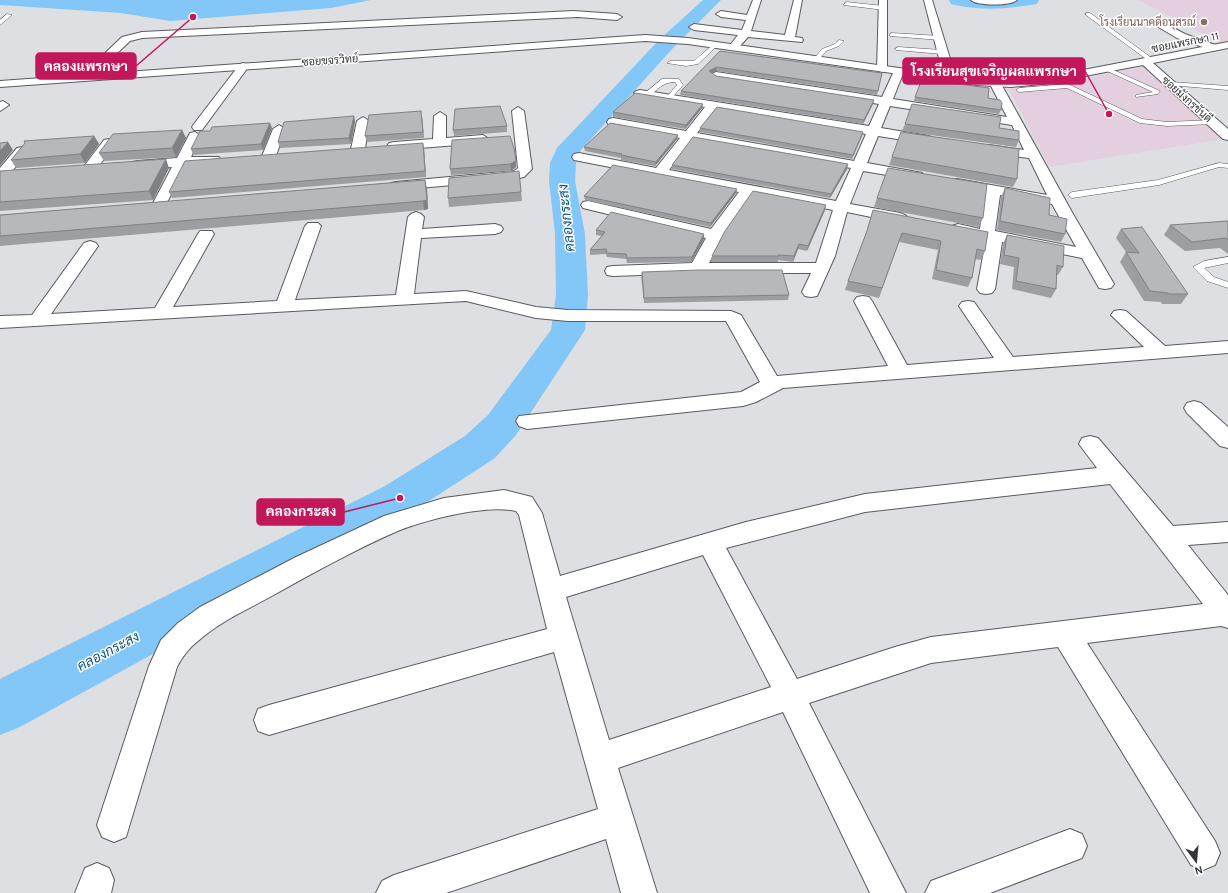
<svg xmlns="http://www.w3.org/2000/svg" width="1228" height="893" viewBox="0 0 1228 893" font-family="Karla,Sarabun,sans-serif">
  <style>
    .education { fill: #e3cfde }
    .water { fill: #82c7f8 }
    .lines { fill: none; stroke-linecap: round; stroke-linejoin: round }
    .river { fill: #82c7f8; fill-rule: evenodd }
    .service-casing { stroke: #5a5b5f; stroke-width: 1 }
    .minor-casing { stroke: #5a5b5f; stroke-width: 2 }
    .tertiary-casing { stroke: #5a5b5f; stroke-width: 2 }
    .service { fill: #fff; fill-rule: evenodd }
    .minor { fill: #fff; fill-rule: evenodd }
    .tertiary { fill: #fff; fill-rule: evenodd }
    .wall { fill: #9d9ea2 }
    .shaded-wall { fill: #808184 }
    .building { fill: #b7b8bc; stroke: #808184 }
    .education-dot { fill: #8d6e63; stroke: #fff; stroke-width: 1.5 }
    .labels { text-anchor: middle; stroke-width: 3; stroke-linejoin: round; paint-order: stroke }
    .far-education-label { font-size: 11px; fill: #785e54; stroke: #fff; text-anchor: end }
    .far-street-label { font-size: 11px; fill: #333435; stroke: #fff }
    .water-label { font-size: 14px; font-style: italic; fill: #0f557d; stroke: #fff }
    .leader { fill: none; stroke: #c2185b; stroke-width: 1.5 }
    .callout-dot { fill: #c2185b; stroke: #fff; stroke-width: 1.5 }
    .callout { fill: #c2185b; stroke: #c2185b; stroke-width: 1.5 }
    .callout-label { font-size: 14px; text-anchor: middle; font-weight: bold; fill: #fff }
  </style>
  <rect width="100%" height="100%" fill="#dedfe3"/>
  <g class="education">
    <path d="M1139,0H1228V43L1222,44Z"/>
    <path d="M1145,66L1224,139L1049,167L1009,89L1041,86Z"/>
  </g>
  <path class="water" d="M0,0H371L331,8L170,21L121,13L0,5Z"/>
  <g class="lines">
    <g class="river">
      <path d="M703,0H721L673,48L581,150L576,163L575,181L585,234L588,295L585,330L516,435L495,458L415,510L20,727L0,735V679L385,486L465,436L488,415L551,330L556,295L555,234L549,181L550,163L557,148L659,40Z"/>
      <path d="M949,0H1039L1037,4L1031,5C1001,9 982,11 951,4Z"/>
    </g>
    <defs>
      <g id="service">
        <path d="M846,2L884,6L887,8L884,10L844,5Z"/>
        <path d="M1086,13H1090L1153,59V61H1149L1086,15Z"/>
        <path d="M7,14L12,15L0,25V20Z"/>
        <path d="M892,33L940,36L943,38L940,40L890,36V34Z"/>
        <path d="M839,40L844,41L839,46L826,51L818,61H814L813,60L822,49L835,44Z"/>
        <path d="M715,43L717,44V46L698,64L686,66L667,63L670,61H694Z"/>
        <path d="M898,47L942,50L945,52L942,54L896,50L895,49Z"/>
        <path d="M1014,60L1017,62L1028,83L1027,84L1022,83L1011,62Z"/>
        <path d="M996,65L998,66V68L972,70L968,72V81L963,80L962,71L971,66Z"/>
        <path d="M1105,68H1109L1160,91L1158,94L1136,97V95L1153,92L1105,70Z"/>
        <path d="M662,79H679L683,85L671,99L666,98L677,85L675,82C658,82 655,97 645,95V93Z"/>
        <path d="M1171,82L1228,86V90L1169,85V83Z"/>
        <path d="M1068,84L1142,119L1167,122L1213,120L1217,122L1213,124L1167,126L1140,123L1067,88L1019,92L1016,90L1019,88Z"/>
        <path d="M1219,163L1228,164V168L1219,167L1159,185L1072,198L1068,195L1072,192L1158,180Z"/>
        <path d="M1228,257V263L1204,268L1214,277L1228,282V288L1207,281L1193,267L1204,261Z"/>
      </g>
      <g id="minor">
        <path d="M753,0H761L751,31L785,35L794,0H802L795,37L802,38L803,40L802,42L748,37L740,46L736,47L731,44L738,35L694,30L689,27L694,24L742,30L746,20L721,17L716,14L721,11L747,15Z"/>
        <path d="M879,0H887V69L882,72L877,69Z"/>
        <path d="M924,0H932L956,78L954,80H946L944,78Z"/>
        <path d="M971,0H1017C1011,6 977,6 971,0Z"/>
        <path d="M573,11L617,14L622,17L617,20L578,17L142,38L130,41L90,79H82L80,77L122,37L142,32Z"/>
        <path d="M1158,20L1185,34L1218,46L1219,48L1214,51L1177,38L1155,25V21Z"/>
        <path d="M244,63L249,66L202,130H194L192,127L194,124L240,64Z"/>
        <path d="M899,68L904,71L893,99L1007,117L990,84L992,82H1000L1073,214L1114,284L1111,288L1105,289L1099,288L1082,258L1002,242L995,289L992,293L986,294L980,293L977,289L986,240L952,232L950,229L952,226L958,224L980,229L985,192L952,186L950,183L952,180L957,179L1047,195L1029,158L989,153L984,152L982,149L984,146L989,145L1024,150L1012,125L890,106L881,128L929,136L935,140L929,144L878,136L867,163L917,172L922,173L924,176L922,179L917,180L863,171L850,204L900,213L905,215L908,218L905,221L900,223L847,212L835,256L817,296L811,297L805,296L802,292L811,273H698L613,276L607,275L605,271L607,267L613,266L692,263L706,238L583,208L581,205L583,202L588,201L711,229L739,192L574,160L572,157L574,154L579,153L656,168L680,138L609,125L607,122L609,119L613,118L686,131L705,107L640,96L636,95L634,93L636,91L640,90L869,126L879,104L716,78L710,75L716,72L882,97L894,71ZM716,109L866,134L854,161L697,133ZM692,140L851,168L836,201L669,170ZM752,194L833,210L816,263H709L723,235ZM1000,195L1052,204L1076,247L995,231Z"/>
        <path d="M3,101L9,105L0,111V102Z"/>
        <path d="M518,107L524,111L532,169L524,177L511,180L396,190L391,189L389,186L391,183L396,182L514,171L518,168L512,111Z"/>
        <path d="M440,112L446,116V138L483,135L489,139L483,143L394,150L389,149L387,146L389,143L394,142L433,139L434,116Z"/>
        <path d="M363,117L369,121L365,149L363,152H353L351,149L357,121Z"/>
        <path d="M279,125L285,129L276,156L274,159H264L262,156L273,129Z"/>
        <path d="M195,132L201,136L191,157H219L221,160L219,163L186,166L164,208H154L152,205L172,167L138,169L133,168L131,165L133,162L138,161L177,158L190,133Z"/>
        <path d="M109,139L116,143L95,171H85L83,168L85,165L104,140Z"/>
        <path d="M22,147L27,148L29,151L6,178L0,179V168L17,148Z"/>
        <path d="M416,212L421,214L424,217L422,229L495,224L501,226L503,229L501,232L495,234L421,238L414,294L466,291L536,307L568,310L731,311L741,315L777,376L888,366L854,301L857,297L863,296L869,297L872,301L907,365L994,358L959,306L962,302L968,301L974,302L1013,357L1144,347L1111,315L1114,311L1120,310L1126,311L1165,346L1228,341V353L783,388L756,402L743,406L527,429L519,426L516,421L519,416L741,392L760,382L726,321H568L536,318L466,301L0,328V316L32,315L84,243L90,241L96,243L98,246L51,314L155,308L198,234L200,231H212L214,234L173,307L277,301L305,226L308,223H318L321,226L295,300L396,295L408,217L411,214Z"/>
        <path d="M1194,401L1201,403L1228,427V448L1220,446L1187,413L1184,408L1187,403Z"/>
        <path d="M1090,436L1098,438L1173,526L1228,522V542L1188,545L1228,595V628L1221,626L1087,643L1215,841L1220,853L1215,865L1203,870L1191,865L1058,647L931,663L809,703L906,893H870L783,712L618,768L657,893H621L606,839L446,893H376L382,881L394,875L598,809L554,652L269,735L258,731L254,720L258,709L269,705L547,629L519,515L516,511C487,504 429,519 400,530C356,549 313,573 270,597C246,610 219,622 198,641C189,648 182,657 177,667L126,837L114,842L102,837L97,825L149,666L161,640L178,623L200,607L296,557L384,516L444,498L504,490L532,497L542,513L560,576L746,522L865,494L1097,468L1079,444L1082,438ZM1110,484L1203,604L931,637L895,647L797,679L726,548L865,512ZM703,555L771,687L609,740L566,597Z"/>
        <path d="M1070,829L1082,834L1087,846L1082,858L990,893H925L931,881Z"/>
        <path d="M97,863L109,868L114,880L111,893H75L85,868Z"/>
      </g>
      <path id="tertiary" d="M645,35L688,38L976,79L1011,81L1042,78L1228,42V48L1153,63L1228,129V140L1223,139L1143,65L1042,84L1011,87L976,85L688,44L645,41L0,87V81Z"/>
    </defs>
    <use href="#service" class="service-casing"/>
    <use href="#minor" class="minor-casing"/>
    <use href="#tertiary" class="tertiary-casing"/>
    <use href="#service" class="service"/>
    <use href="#minor" class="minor"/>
    <use href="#tertiary" class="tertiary"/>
  </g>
  <g class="wall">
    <path d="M720,51L882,73L877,95L716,71L712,73L716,76L873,104L863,124L680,95L681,91Z"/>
    <path d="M915,97L988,98L1001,110L999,114L914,101Z"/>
    <path d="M702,108L685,129L613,117V112Z"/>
    <path d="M354,116L355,122L351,144L280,148L278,142Z"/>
    <path d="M422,117L424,138L367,142L365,136Z"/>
    <path d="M905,124L999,128L1019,140L1016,147L902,131Z"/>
    <path d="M507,126V132L454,136L453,130Z"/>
    <path d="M272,128L263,150L193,155L191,149Z"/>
    <path d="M700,128L863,132L862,136L852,159L700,132Z"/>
    <path d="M182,130L186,138L176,157L104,161L99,153Z"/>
    <path d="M94,136L99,144L85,163L16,168L11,160L25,143Z"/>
    <path d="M677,139L655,166L621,160V158L585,151L584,147Z"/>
    <path d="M452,140L516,167L511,171L451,175L450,169Z"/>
    <path d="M424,148L426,177L172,198L169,192Z"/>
    <path d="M892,157L1017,179L1013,187L889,165Z"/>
    <path d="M672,165L847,169L830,198L672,169Z"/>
    <path d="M169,168L153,200L0,211V171Z"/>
    <path d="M519,171L522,201L449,207L448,198Z"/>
    <path d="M425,180L427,189L428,209L424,210L0,246V215Z"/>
    <path d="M1005,188L1065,234L1061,242L997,230L1001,197Z"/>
    <path d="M736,193L710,227L585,200L584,196Z"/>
    <path d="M877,198L983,218L979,227L874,207Z"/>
    <path d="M825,210L807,251L798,249L793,262L778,260V262H711L712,256Z"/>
    <path d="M873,210L985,251L981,260L975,259L972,278L968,287L932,279L938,250L899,242L879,298L845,290L848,281L866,233Z"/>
    <path d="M1228,221V254L1220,248L1185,251L1164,235L1170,225Z"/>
    <path d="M1121,229L1188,294L1181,304H1162L1161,302L1144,301L1120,262L1126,252L1116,238Z"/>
    <path d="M596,230L704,234V239L691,262L627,263L626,259L607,257L606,254L590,255V250L602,236L596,235Z"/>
    <path d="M1007,235L1063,267L1058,275H1056V289L1051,298L1012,289L1014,267L1000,264L1003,244Z"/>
    <path d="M642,272L789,295L788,300L644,303L641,276Z"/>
  </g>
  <g class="shaded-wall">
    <path d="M717,67L716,71L709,74V71Z"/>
    <path d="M874,100L873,104L863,124L864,120Z"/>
    <path d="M703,104L702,108L685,129L686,125Z"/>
    <path d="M421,111L422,117L424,138L423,132Z"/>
    <path d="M354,116L355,122L351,144L349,138Z"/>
    <path d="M270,123L272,128L263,150L261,144Z"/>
    <path d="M182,130L186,138L176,157L172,148Z"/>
    <path d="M863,132L862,136L852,159L853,155Z"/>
    <path d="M678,135L677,139L655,166L656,162Z"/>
    <path d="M94,136L99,144L85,163L80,154Z"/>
    <path d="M8,142L13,150L0,166V151Z"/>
    <path d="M423,143L424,148L426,177L425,171Z"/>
    <path d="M166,159L169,168L153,200L149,191Z"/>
    <path d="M516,161V167L511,171L510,164Z"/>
    <path d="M848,164L847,169L830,198L831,194Z"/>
    <path d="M425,180L427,189L428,209L424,210L423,201Z"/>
    <path d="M737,189L736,193L710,227L711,223Z"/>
    <path d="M826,205L825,210L807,251L808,246Z"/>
    <path d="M704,234V239L691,262L692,257Z"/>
    <path d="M799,244L798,249L793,262L794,256Z"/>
  </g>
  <g class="building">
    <path d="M720,51L882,73L878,91L717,67L709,71L716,76L874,100L864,120L681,91Z"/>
    <path d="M922,79L989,88L988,98L1000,100L1002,103L1001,110L915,97Z"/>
    <path d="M635,93L703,104L686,125L613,112Z"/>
    <path d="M912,104L1001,117L999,128L1019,131V140L905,124Z"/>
    <path d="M500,106L507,126L453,130L455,109Z"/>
    <path d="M717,107L863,132L853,155L700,128Z"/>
    <path d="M421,111L423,132L365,136L369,115Z"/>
    <path d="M354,116L349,138L278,142L284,122Z"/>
    <path d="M270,123L261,144L191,149L200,131H210L212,127Z"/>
    <path d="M610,123L678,135L656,162L621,155L622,154L584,147Z"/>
    <path d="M182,130L172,148L99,153L113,134Z"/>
    <path d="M901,132L1019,149L1017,179L892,157Z"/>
    <path d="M94,136L80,154L11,160L25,143L24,141Z"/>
    <path d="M510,136L514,148L516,161L510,164L450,169L452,140Z"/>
    <path d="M693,137L848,164L831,194L672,165Z"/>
    <path d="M8,142L0,151V143Z"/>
    <path d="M423,143L425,171L169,192L185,161Z"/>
    <path d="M166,159L149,191L0,202V171Z"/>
    <path d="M613,165L737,189L711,223L584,196Z"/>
    <path d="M888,168L987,184L983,218L877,198Z"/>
    <path d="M519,171L521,192L448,198L449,178Z"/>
    <path d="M425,180L427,200L423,201L0,236V215Z"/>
    <path d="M1005,188L1050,198L1049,215L1067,219L1065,234L1000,221Z"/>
    <path d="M753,191L826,205L808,246L799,244L794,256L778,255L779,256H712L725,231Z"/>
    <path d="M873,210L988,232L985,251L977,249L972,278L936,270L941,241L902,233L882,288L848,281L867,231Z"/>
    <path d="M611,212L704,234L692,257L627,258L626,254L607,253L606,249L590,250L605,232L596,230Z"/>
    <path d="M1228,221V240L1226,238L1192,242L1170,225Z"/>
    <path d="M1142,227L1188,294H1169L1168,293L1150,291L1126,252L1139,253L1121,229Z"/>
    <path d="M1007,235L1064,246L1063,267L1057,265L1056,289L1016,281L1019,258L1004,255Z"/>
    <path d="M699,270H782L789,295L644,298L642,272Z"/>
  </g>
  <circle class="education-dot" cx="1204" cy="22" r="4"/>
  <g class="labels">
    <g class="far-education-label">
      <text x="1196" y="26">โรงเรียนนาคดีอนุสรณ์</text>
    </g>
    <g class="far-street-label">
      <text transform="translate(1185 42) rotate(-11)" y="4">ซอยแพรกษา 11</text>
      <text transform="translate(330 60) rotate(-4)" y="4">ซอยขจรวิทย์</text>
      <text transform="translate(1187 99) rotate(42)" y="4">ซอยมังกรขันดี</text>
    </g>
    <g class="water-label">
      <text transform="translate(566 218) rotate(-96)" y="5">คลองกระสง</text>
      <text transform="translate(108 651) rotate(-28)" y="5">คลองกระสง</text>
    </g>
  </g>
  <path class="leader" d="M193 17L136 66M1109 114L1085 71M400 498L344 512"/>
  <g class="callout-dot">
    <circle cx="193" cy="17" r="4"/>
    <circle cx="1109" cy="114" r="4"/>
    <circle cx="400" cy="498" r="4"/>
  </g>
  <g class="callout">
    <rect x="36" y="53" width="100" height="26" rx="4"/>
    <rect x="903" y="58" width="182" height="26" rx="4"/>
    <rect x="257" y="499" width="87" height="26" rx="4"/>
  </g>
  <g class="callout-label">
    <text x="86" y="71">คลองแพรกษา</text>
    <text x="994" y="76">โรงเรียนสุขเจริญผลแพรกษา</text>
    <text x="301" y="516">คลองกระสง</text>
  </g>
  <g transform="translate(1196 861) rotate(164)" stroke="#ffffff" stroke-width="3" paint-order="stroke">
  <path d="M0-3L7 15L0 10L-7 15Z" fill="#333435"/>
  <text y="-6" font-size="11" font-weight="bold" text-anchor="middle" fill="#333435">N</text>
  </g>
</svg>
